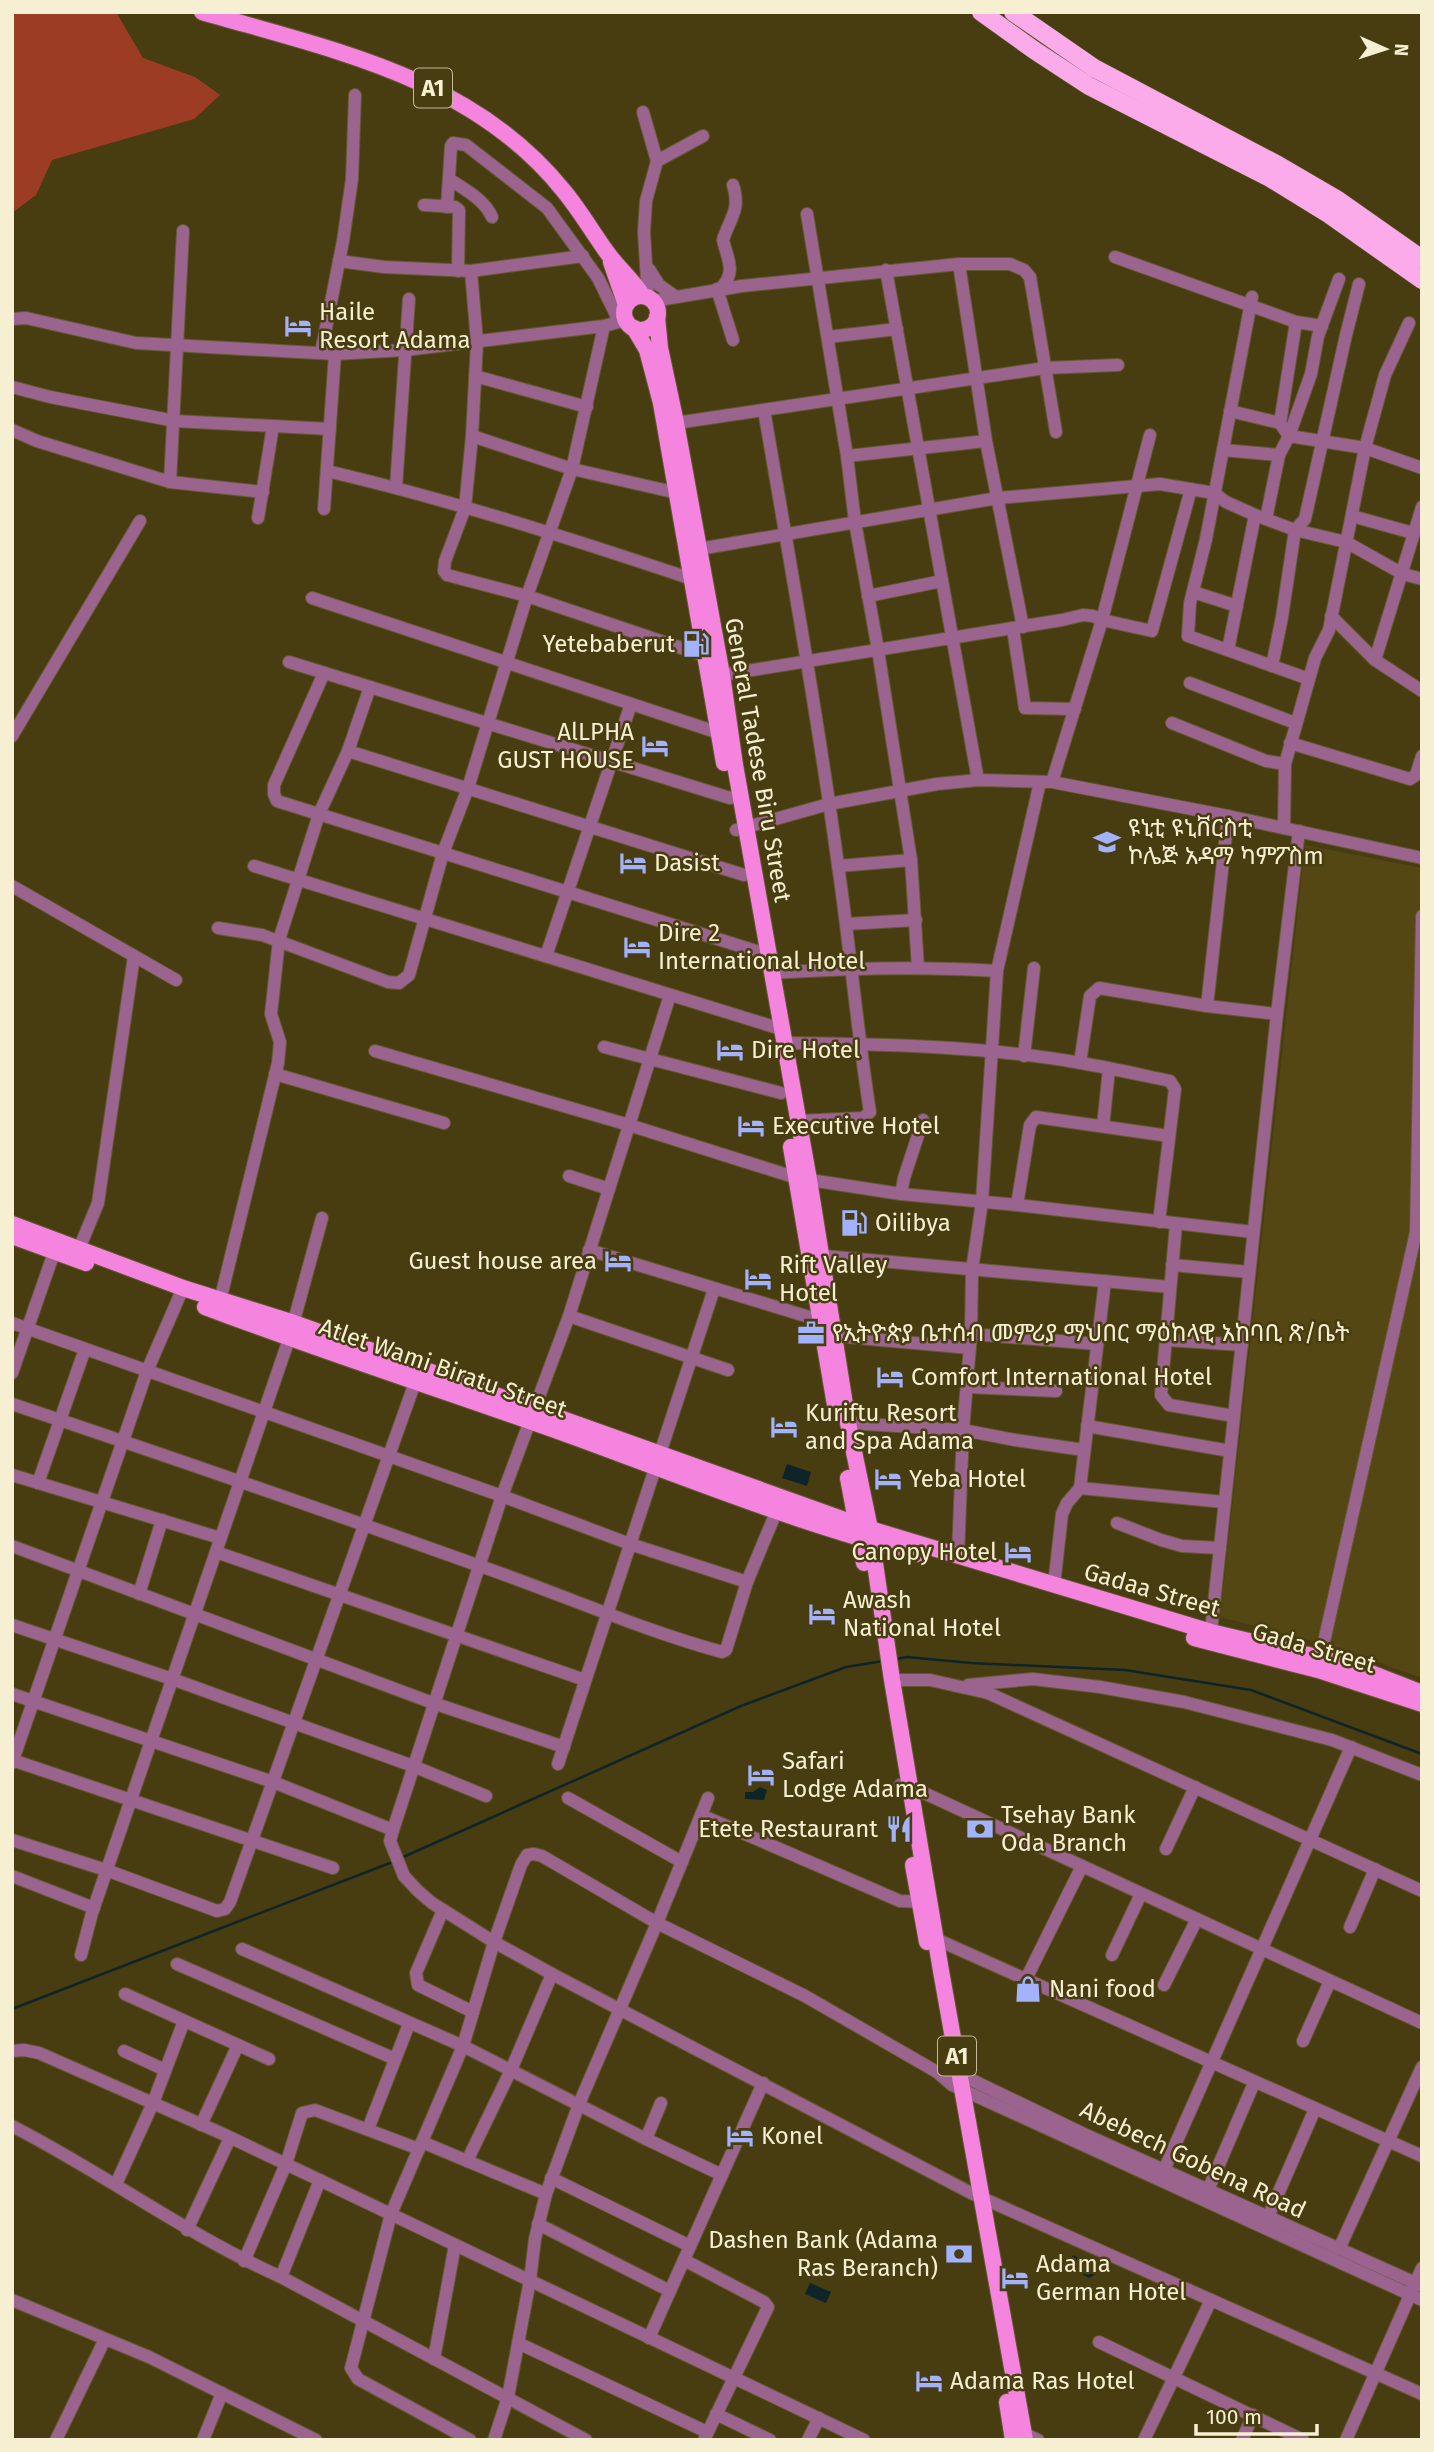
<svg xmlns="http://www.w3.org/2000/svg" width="1434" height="2452" viewBox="0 0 1434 2452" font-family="'Fira Sans','Noto Sans Ethiopic',sans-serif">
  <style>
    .built { fill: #544713 }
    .green { fill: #9d3c24 }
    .water { fill: #0e2429 }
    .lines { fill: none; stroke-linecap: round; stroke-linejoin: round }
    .stream { stroke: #0e2429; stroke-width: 2.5 }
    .minor-casing { stroke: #645930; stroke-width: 14 }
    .major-casing { stroke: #645930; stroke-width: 18 }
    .highway-casing { stroke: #645930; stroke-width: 19 }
    .minor { stroke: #9b648f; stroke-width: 12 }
    .major { stroke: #f584df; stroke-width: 16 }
    .highway { stroke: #fcabea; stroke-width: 18 }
    .labels { text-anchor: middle; stroke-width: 5; stroke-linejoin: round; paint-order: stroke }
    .shield { fill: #483d11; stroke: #c2ba98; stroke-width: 2 }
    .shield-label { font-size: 23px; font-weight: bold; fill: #f7efd2 }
    .poi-label { font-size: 24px; fill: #f7efd2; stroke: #483d11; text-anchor: start }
    .street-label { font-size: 24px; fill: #f7efd2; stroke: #483d11 }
  </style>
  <rect width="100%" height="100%" fill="#483d11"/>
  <path class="built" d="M1305,845L1422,868V1678L1335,1647L1220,1617Z"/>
  <path class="green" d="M12,12H116L143,58L195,77L220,95L194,119L52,160L36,195L12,213Z"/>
  <g class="water">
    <path d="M787,1464L811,1472L807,1486L782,1478Z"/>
    <path d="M760,1787L767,1790L764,1800L745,1799V1792H753Z"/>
    <path d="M1073,2255L1094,2266L1096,2274L1089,2278L1067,2266Z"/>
    <path d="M810,2283L831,2292L826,2303L805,2294Z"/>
  </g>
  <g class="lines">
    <g class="stream">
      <path d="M896,1659L907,1657L971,1663L1125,1670L1251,1690L1422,1754"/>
      <path d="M401,1858L741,1706L846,1667L883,1661"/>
      <path d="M12,2009L395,1861"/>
    </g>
    <defs>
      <g id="minor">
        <path d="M643,112L657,161L703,136"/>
        <path d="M449,179C464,189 484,199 492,217"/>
        <path d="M424,205L455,207L459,210L458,271"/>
        <path d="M447,207L451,146L453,143L466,145L547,208L598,278L619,321"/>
        <path d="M807,214L847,456L855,522L878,650L911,860L918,968"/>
        <path d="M1115,257L1296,322"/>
        <path d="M339,261L384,267L471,271L583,256"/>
        <path d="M959,264L986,441L1023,627"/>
        <path d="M649,269L659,285L676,297"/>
        <path d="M886,270L978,780"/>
        <path d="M471,271L477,342L472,436L465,508L445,561L444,571L447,575L527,596L711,658"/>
        <path d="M721,288C737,272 727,258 723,240C730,217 741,211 733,185"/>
        <path d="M717,289L733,340"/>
        <path d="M648,297L644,232L646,201L657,161"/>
        <path d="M1252,297L1206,539L1190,603L1188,636L1309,679"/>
        <path d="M653,301L742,286L959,264H1010L1024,270L1030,277L1056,432"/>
        <path d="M12,319L26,318L136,343L335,354L405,350L604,326"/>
        <path d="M1322,326L1296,322L1280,423L1289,436L1365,448L1422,468"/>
        <path d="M828,337L897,329"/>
        <path d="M321,353L343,241L352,179L355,95"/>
        <path d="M475,376L587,407"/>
        <path d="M12,387L50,397L175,421L330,429"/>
        <path d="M764,410C790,562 817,713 838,865C850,947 857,1030 870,1112L863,1118L797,1121"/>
        <path d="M1230,411L1280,423"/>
        <path d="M676,423L1045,368L1118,365"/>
        <path d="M12,430L37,441L170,482L263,492"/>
        <path d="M472,436L572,469L682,494"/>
        <path d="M1223,450L1279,455"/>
        <path d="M847,456L986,441"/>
        <path d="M327,471C451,500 572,539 692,579"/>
        <path d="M170,482L183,231"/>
        <path d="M396,487L409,299"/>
        <path d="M324,509L335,354"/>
        <path d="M1352,516L1413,533"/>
        <path d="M258,518L273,426"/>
        <path d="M1266,519L1279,455L1289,436L1311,374L1318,336L1339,279"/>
        <path d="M699,549L998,498L1160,484L1214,493L1226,502L1255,515L1295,530L1346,542L1403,574L1422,579"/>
        <path d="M1193,592L1237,606"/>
        <path d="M868,596L942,581"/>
        <path d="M312,598L719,733"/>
        <path d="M1331,616L1375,660L1422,691"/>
        <path d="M1013,629L1025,708L1075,709"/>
        <path d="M1228,650L1255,515"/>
        <path d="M1375,660L1422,507"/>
        <path d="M289,662L730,798L740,795"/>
        <path d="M1272,666L1282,617L1295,530L1305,519L1346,335L1359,284"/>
        <path d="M324,673L274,785V794L277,801L756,951"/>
        <path d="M722,675L1062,620L1083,615L1093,616L1102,620L1152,631L1191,489"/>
        <path d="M1190,683L1295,723"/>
        <path d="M1172,723L1266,761L1285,764"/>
        <path d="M12,736L140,521"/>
        <path d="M1290,743L1410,779L1416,775L1422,756"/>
        <path d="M348,751L744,875"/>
        <path d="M1052,782L1102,620L1150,435"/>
        <path d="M1284,828L1285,764L1315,658L1329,630L1365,448L1385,375L1409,323"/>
        <path d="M736,830L829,804L937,784L978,780L1052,782L1228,816L1422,858"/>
        <path d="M254,866L781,1029"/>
        <path d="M838,866L911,860"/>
        <path d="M12,886L176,980"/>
        <path d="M846,924L916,920"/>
        <path d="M218,928L262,935L388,982L399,983L409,975L443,853L468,788L527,596L572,469L604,326L626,320"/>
        <path d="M546,956L631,704"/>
        <path d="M771,973C847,968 922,966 997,971"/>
        <path d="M670,995L569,1316L502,1496L393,1830L390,1841L404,1876L418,1891L432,1903L494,1942L552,1974L971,2193L1422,2394"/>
        <path d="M1207,1006L1228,816"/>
        <path d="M783,1043C882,1044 984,1046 1081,1063C1111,1068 1141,1075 1170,1081L1175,1089L1159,1222"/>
        <path d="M604,1047L781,1093"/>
        <path d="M375,1051L629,1125L797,1178L901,1194L1017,1205L1253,1232"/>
        <path d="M1024,1056L1034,968"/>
        <path d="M1080,1063L1090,996L1099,988L1207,1006L1277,1014"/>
        <path d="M275,1074L444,1123"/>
        <path d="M1103,1126L1109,1069"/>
        <path d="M569,1176L609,1189"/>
        <path d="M901,1194L904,1178L923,1120"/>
        <path d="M1017,1205L1030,1125L1036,1117L1169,1136"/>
        <path d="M1176,1224L1161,1395L1169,1405L1234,1416"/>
        <path d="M79,1249L98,1203L134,956"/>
        <path d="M589,1250L819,1320"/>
        <path d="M813,1255L1170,1287"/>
        <path d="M1172,1265L1249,1272"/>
        <path d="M220,1301L278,1063L280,1042L271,1014L279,940L319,814L348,751L370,687"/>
        <path d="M569,1316L728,1370"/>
        <path d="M12,1323L502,1496L630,1544L747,1582"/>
        <path d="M971,1334L1097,1344"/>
        <path d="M825,1335L970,1348"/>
        <path d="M1167,1340L1242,1345"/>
        <path d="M12,1373L57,1244"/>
        <path d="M967,1387L1056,1391"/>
        <path d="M12,1404C168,1456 323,1510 477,1565C559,1593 638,1629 722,1652L726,1650L747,1582L777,1510"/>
        <path d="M848,1423L963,1430L1015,1440L1084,1450"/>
        <path d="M1087,1426L1230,1451"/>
        <path d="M12,1475L220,1538"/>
        <path d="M38,1483L85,1349"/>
        <path d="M1080,1488L1224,1502"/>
        <path d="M1117,1523L1161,1540L1182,1546L1220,1548"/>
        <path d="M12,1546L433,1703L564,1747"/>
        <path d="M216,1552L585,1680"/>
        <path d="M958,1555L963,1430L971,1334L972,1270L982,1202L997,971L1040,782"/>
        <path d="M1054,1585L1062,1514L1067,1503L1080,1488L1105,1281"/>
        <path d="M139,1594L162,1520"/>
        <path d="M12,1625L172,1679L413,1766L486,1796"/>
        <path d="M1210,1641L1277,1014L1299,831"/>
        <path d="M1319,1664L1416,1232L1422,916"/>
        <path d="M892,1680H930L988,1693L1422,1891"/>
        <path d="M968,1685L1033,1679L1100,1687L1184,1702L1332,1740L1422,1775"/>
        <path d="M12,1694L273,1782L393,1830"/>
        <path d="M12,1760L333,1868"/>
        <path d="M12,1763L147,1371L183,1288"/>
        <path d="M558,1764L714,1289"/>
        <path d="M900,1785L911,1787L1422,2023"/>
        <path d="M568,1798L682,1862"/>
        <path d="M701,1815L900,1901L928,1902"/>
        <path d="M12,1840L106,1870L217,1911L225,1909L230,1902L418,1374"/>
        <path d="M1166,1849L1195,1787"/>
        <path d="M12,1876L94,1908"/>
        <path d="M443,1910L416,1973L418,1985L473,2012"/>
        <path d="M1350,1927L1375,1869"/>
        <path d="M929,1936L1422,2156"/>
        <path d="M242,1949L463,2046L646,2139L722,2175"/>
        <path d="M81,1955L92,1913L289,1339L322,1218"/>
        <path d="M1112,1955L1141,1894"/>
        <path d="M177,1964L395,2059"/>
        <path d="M1026,1979L1082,1866"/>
        <path d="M1164,1985L1197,1919"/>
        <path d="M125,1994L269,2059"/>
        <path d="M1303,2041L1330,1981"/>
        <path d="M12,2051L24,2050L39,2053L223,2134L864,2440"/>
        <path d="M124,2051L165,2070"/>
        <path d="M937,2072L949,2069L1086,2135L1422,2286"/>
        <path d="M201,2125L238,2045"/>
        <path d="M12,2126C104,2173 187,2235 281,2277L586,2440"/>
        <path d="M368,2129L409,2024"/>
        <path d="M646,2139L661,2103"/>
        <path d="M422,2142L546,2194"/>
        <path d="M467,2161L511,2070L552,1974"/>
        <path d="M1164,2170L1351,1747"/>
        <path d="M551,2178L690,2246"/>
        <path d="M116,2184L153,2103L184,2021"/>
        <path d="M1208,2190L1254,2083"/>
        <path d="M1268,2217L1315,2109"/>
        <path d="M538,2224L670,2291"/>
        <path d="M187,2230L230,2138"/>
        <path d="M1339,2249L1422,2067"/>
        <path d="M684,2260L764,2302L768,2307L704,2440"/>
        <path d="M244,2261L286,2164L302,2113L315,2110L419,2149"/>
        <path d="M281,2277L320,2180"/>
        <path d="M12,2300L149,2357L316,2440"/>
        <path d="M649,2338L763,2083"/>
        <path d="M1099,2342L1303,2440"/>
        <path d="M518,2343L707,2432"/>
        <path d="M434,2359L455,2245"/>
        <path d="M716,2414L770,2440"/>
        <path d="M1023,2433L1038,2440"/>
        <path d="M56,2440L105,2339"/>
        <path d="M203,2440L222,2393"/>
        <path d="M470,2440L358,2379L351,2368L391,2214L463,2046L494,1942L521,1865L527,1855L534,1854L542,1856L657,1923L805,1996L937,2072L952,2085L1422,2300"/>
        <path d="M494,2440L508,2397L530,2280L535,2239L546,2194L579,2104L657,1923L708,1798"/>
        <path d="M808,2440L819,2418"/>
        <path d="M1144,2440L1211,2300"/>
        <path d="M1242,2440L1253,2415"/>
        <path d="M1346,2440L1422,2268"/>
      </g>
      <g id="major">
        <path d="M202,12C333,50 473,78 563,190C579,209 591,230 606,251C617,267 632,279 643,296"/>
        <path d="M611,262L626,305"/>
        <circle cx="641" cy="313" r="17"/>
        <path d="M657,317L660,348L676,423L722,675L735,765L809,1180L848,1423L870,1529L892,1680L941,1971L1025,2440"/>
        <path d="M634,328L647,350L661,403L724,763"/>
        <path d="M791,1147L836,1411"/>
        <path d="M12,1224L183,1288L294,1323L870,1529L1211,1632L1321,1658L1368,1672L1422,1693"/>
        <path d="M12,1236L86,1263"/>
        <path d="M205,1307C324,1352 446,1391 566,1434C682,1476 798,1524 918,1554"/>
        <path d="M848,1478L864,1563"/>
        <path d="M1194,1638L1318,1670L1422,1704"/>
        <path d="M913,1865L927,1942"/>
        <path d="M1007,2402L1013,2440"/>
      </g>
      <g id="highway">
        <path d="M981,12L1034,50L1089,86L1270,178L1327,213L1422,280"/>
        <path d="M1013,12L1094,68L1278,165L1338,200L1422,259"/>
      </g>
    </defs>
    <use href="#minor" class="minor-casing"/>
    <use href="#major" class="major-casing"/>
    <use href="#highway" class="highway-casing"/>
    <use href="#minor" class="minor"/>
    <use href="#major" class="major"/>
    <use href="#highway" class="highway"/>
  </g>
  <defs>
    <symbol id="hotel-bare" viewBox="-9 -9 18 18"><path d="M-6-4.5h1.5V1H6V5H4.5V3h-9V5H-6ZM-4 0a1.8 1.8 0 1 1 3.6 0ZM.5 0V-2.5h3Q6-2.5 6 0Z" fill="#a3b2fd" stroke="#483d11" stroke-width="2.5" paint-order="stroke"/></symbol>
    <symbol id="fuel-bare" viewBox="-9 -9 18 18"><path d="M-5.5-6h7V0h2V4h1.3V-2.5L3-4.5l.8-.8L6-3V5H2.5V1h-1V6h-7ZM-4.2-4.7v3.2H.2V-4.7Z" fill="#a3b2fd" stroke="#483d11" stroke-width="2.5" paint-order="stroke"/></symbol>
    <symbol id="university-bare" viewBox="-9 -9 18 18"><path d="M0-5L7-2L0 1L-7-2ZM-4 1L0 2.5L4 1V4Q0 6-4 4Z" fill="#a3b2fd" stroke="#483d11" stroke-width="2.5" paint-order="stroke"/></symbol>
    <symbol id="office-bare" viewBox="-9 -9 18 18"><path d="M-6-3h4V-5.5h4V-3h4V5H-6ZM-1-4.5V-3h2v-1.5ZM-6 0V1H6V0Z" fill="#a3b2fd" stroke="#483d11" stroke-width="2.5" paint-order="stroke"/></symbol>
    <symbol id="restaurant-bare" viewBox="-9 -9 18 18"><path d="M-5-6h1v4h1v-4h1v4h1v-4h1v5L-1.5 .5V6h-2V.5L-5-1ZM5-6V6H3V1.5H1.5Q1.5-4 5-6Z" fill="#a3b2fd" stroke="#483d11" stroke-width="2.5" paint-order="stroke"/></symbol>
    <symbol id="bank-bare" viewBox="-9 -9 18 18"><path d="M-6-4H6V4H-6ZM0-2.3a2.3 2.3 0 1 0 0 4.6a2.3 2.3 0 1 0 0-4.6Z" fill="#a3b2fd" stroke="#483d11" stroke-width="2.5" paint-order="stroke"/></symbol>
    <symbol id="shop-bare" viewBox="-9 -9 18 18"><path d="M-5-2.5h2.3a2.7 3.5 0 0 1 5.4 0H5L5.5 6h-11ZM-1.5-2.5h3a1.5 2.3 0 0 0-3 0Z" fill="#a3b2fd" stroke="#483d11" stroke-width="2.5" paint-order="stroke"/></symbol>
  </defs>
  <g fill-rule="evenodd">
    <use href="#hotel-bare" x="279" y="307" width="38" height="38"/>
    <use href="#fuel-bare" x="677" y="625" width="38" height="38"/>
    <use href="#hotel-bare" x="636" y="727" width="38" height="38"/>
    <use href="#university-bare" x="1088" y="823" width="38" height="38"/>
    <use href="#hotel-bare" x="614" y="844" width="38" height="38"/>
    <use href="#hotel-bare" x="618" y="928" width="38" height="38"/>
    <use href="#hotel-bare" x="711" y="1031" width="38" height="38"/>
    <use href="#hotel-bare" x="732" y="1107" width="38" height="38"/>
    <use href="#fuel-bare" x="835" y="1204" width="38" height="38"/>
    <use href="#hotel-bare" x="599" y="1242" width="38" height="38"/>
    <use href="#hotel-bare" x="739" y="1260" width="38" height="38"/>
    <use href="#office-bare" x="792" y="1314" width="38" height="38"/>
    <use href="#hotel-bare" x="871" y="1358" width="38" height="38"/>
    <use href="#hotel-bare" x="765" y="1408" width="38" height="38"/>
    <use href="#hotel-bare" x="869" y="1460" width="38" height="38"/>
    <use href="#hotel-bare" x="999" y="1533" width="38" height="38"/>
    <use href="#hotel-bare" x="803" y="1595" width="38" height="38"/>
    <use href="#hotel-bare" x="742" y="1756" width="38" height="38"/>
    <use href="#restaurant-bare" x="880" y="1810" width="38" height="38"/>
    <use href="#bank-bare" x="961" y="1810" width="38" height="38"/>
    <use href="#shop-bare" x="1009" y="1970" width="38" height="38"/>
    <use href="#hotel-bare" x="721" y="2117" width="38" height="38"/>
    <use href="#bank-bare" x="940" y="2235" width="38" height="38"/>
    <use href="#hotel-bare" x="996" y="2259" width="38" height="38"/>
    <use href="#hotel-bare" x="910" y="2362" width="38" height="38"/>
  </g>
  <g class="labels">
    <g class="shield">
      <rect x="414" y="68.5" width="38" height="39" rx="5"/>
      <rect x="938" y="2036.5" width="38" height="39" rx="5"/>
    </g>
    <g class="shield-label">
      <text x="433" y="96">A1</text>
      <text x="957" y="2064">A1</text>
    </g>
    <g class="poi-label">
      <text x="319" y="320">Haile<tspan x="319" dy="28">Resort Adama</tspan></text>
      <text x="675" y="652" text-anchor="end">Yetebaberut</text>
      <text x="634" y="740" text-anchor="end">AlLPHA<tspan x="634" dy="28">GUST HOUSE</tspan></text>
      <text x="1128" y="836">ዩኒቲ ዩኒቨርስቲ<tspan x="1128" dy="28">ኮሌጅ አዳማ ካምፖስm</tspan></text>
      <text x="654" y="871">Dasist</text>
      <text x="658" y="941">Dire 2<tspan x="658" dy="28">International Hotel</tspan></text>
      <text x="751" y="1058">Dire Hotel</text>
      <text x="772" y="1134">Executive Hotel</text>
      <text x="875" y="1231">Oilibya</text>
      <text x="597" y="1269" text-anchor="end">Guest house area</text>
      <text x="779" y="1273">Rift Valley<tspan x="779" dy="28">Hotel</tspan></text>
      <text x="832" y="1341">የኢትዮጵያ ቤተሰብ መምሪያ ማህበር ማዕከላዊ አከባቢ ጽ/ቤት</text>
      <text x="911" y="1385">Comfort International Hotel</text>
      <text x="805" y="1421">Kuriftu Resort<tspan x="805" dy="28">and Spa Adama</tspan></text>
      <text x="909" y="1487">Yeba Hotel</text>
      <text x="997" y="1560" text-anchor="end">Canopy Hotel</text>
      <text x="843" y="1608">Awash<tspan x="843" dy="28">National Hotel</tspan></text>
      <text x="782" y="1769">Safari<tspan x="782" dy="28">Lodge Adama</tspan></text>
      <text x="1001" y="1823">Tsehay Bank<tspan x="1001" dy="28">Oda Branch</tspan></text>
      <text x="878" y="1837" text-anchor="end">Etete Restaurant</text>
      <text x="1049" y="1997">Nani food</text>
      <text x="761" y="2144">Konel</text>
      <text x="938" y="2248" text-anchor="end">Dashen Bank (Adama<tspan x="938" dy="28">Ras Beranch)</tspan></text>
      <text x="1036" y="2272">Adama<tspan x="1036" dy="28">German Hotel</tspan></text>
      <text x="950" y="2389">Adama Ras Hotel</text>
    </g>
    <g class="street-label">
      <text transform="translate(758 760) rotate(80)" y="8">General Tadese Biru Street</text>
      <text transform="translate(443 1368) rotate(19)" y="8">Atlet Wami Biratu Street</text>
      <text transform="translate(1152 1590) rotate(16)" y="8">Gadaa Street</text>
      <text transform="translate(1314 1648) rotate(16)" y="8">Gada Street</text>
      <text transform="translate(1193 2160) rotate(25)" y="8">Abebech Gobena Road</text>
    </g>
  </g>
  <rect width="1434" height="2452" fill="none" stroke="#f7efd2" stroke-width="28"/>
  <g transform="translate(1385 49) rotate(93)" stroke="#483d11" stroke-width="5" paint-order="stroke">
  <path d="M0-5L12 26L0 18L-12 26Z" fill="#f7efd2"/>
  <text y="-10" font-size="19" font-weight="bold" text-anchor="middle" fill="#f7efd2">N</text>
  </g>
  <path d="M1196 2424v10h121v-10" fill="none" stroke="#f7efd2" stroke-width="3.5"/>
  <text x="1206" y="2424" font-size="21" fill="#f7efd2" stroke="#483d11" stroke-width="5" paint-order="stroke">100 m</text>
</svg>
